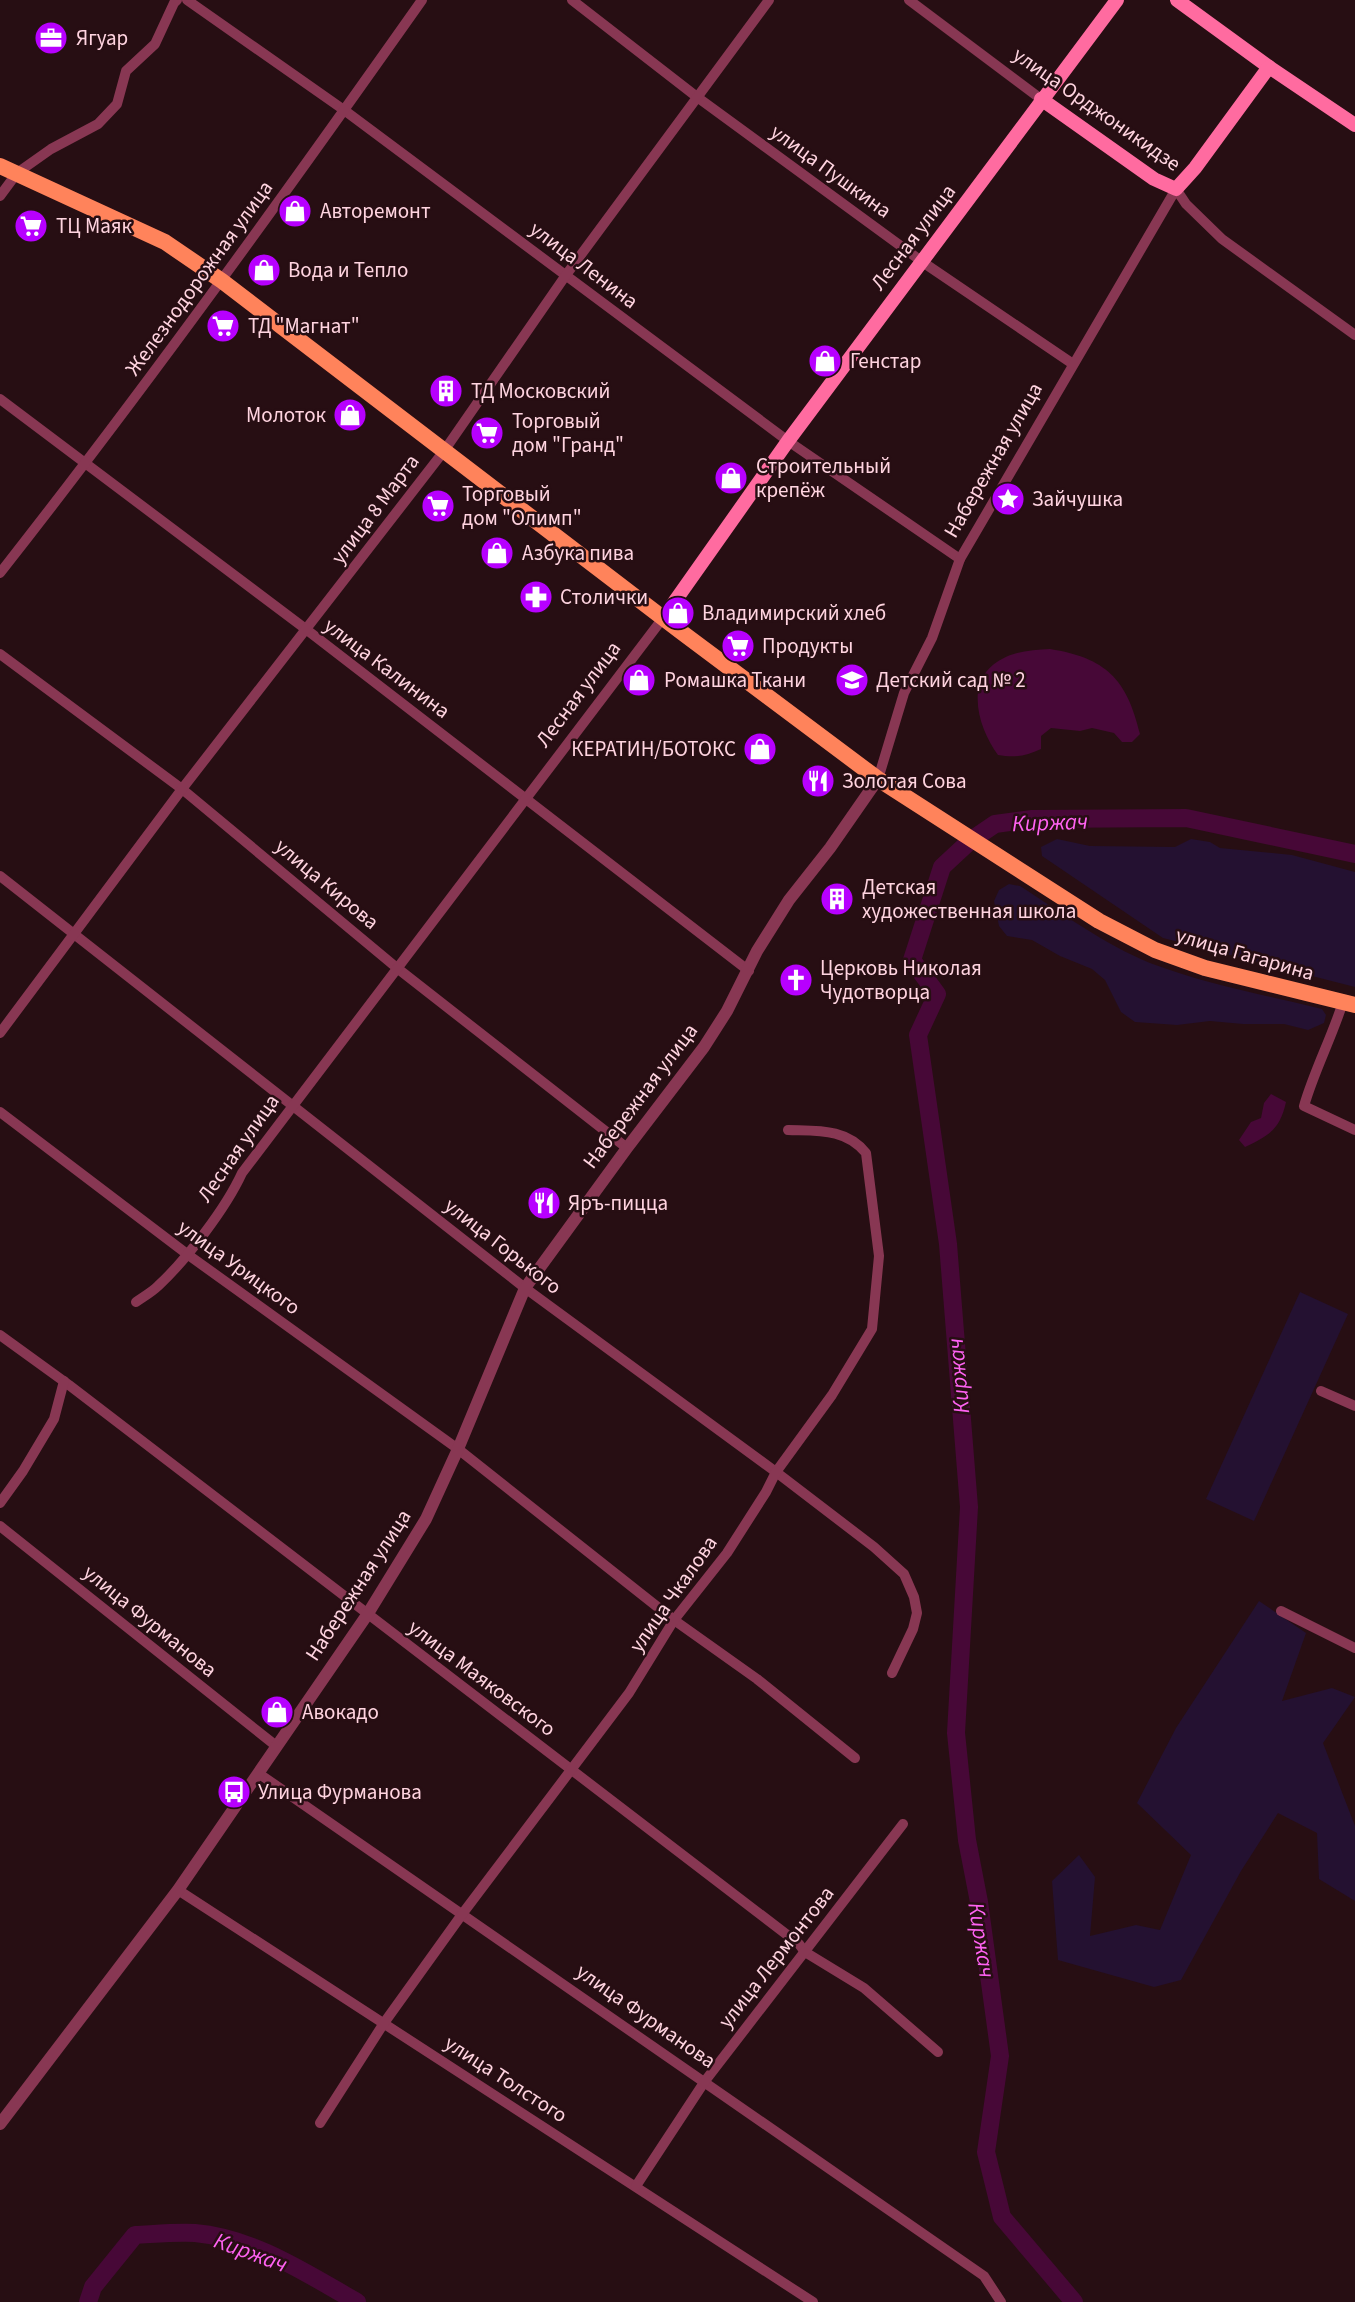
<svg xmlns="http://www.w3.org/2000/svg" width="1355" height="2302" viewBox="0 0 1355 2302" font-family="'Source Sans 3',sans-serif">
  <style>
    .green { fill: #241131 }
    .water { fill: #470837 }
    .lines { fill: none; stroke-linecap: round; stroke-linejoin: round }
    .river { stroke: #470837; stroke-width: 18 }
    .minor { stroke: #883753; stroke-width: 10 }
    .tertiary { stroke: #883753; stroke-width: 12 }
    .secondary { stroke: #ff6ba0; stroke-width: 14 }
    .primary { stroke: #ff835b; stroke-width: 16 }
    .labels { text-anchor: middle; stroke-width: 5; stroke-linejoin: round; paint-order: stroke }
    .poi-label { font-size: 21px; fill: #ffd4e0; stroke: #270e13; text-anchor: start }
    .street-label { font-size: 21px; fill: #ffd4e0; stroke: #270e13 }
    .water-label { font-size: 23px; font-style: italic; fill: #ff62f2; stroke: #270e13 }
  </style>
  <rect width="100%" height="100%" fill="#270e13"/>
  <g class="green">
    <path d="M1057,839L1090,846L1175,847L1191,839L1210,842L1220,848L1292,855L1355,872V987L1163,938L1042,856L1041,847Z"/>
    <path d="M1009,884L1020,886C1062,913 1104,944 1150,963C1205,984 1265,995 1322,1009L1326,1015L1324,1023L1308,1030L1284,1024H1243L1210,1021L1177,1025L1135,1022L1121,1012L1105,980L1092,969L1060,956L1032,940L1007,936L999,926L994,901L999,890Z"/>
    <path d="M1300,1292L1348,1314L1254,1521L1206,1499Z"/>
    <path d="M1259,1601L1306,1633L1282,1701L1332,1688L1355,1697L1323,1743L1355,1826V1901L1319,1879L1317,1833L1278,1813L1241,1871L1181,1980L1154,1987L1058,1960L1052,1881L1079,1855L1095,1877L1090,1936L1136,1925L1160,1930L1191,1855L1137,1803L1176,1728Z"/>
  </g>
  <g class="water">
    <path d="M1050,649C1106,658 1127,679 1140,734L1132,742H1122L1114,733L1092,728L1080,731L1051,728L1041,736V749C1026,756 1015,758 998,755C978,728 963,679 1002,659C1016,651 1034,650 1050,649Z"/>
    <path d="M1271,1094L1286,1102C1280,1129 1270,1135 1245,1147L1239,1140L1251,1122L1261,1118L1264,1103Z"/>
  </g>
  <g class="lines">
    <g class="river">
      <path d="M88,2302L93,2287L135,2235C155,2234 175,2232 195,2233C254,2238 307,2274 357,2302"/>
      <path d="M1074,2302L1002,2217L986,2152L1000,2056L979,1902L967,1840L956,1733L969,1507L948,1244L918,1035L937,994L912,960L942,867L970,841L995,824L1032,819L1186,818L1355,854"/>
    </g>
    <g class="minor">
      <path d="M187,0L344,110L788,441L960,559"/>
      <path d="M572,0L697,97L924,263L1073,364"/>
      <path d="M909,0L1041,99"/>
      <path d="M0,196L17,173L51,149L98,124L117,104L126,71L155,44L174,3L177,0"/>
      <path d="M0,399L307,630L749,971"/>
      <path d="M0,573C147,386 285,194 422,0"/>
      <path d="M0,654L182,789L397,968L627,1148"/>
      <path d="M878,779L904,693L932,638L960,559L1176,189L1186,204L1222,239L1355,335"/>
      <path d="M0,876L525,1288L776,1472L874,1547L904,1574L914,1597L917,1613L913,1629L892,1673"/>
      <path d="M1343,1002C1332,1037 1314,1071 1304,1106L1355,1130"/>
      <path d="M0,1033L182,789L444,451L566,275L769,0"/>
      <path d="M0,1112L187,1254L458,1449L674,1620L757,1679L855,1758"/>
      <path d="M136,1302C143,1297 152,1292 158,1286C187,1259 226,1208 242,1173L663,618"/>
      <path d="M0,1335L69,1385L799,1944L805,1952L864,1988L938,2052"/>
      <path d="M1321,1391L1355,1406"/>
      <path d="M0,1503L23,1471L54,1419L64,1381"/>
      <path d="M0,1526L275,1745"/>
      <path d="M1281,1611L1355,1648"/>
      <path d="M258,1773L984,2276L1001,2302"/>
      <path d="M178,1890L813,2302"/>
      <path d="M320,2123L384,2023L463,1913L629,1693L674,1620L727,1553L766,1492L776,1472L832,1395L872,1329L879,1256L866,1153C846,1128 817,1131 788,1130"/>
      <path d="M636,2186L705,2081L903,1824"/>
    </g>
    <path class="tertiary" d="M0,2124L178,1890L367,1615L426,1519L458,1449L525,1288L627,1148L704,1047L727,1011L757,951L789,900L830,848L878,779"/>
    <g class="secondary">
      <path d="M1177,0L1269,67L1355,125"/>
      <path d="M1041,99L1154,179L1176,189L1195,168L1269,67"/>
      <path d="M663,618L788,441L1117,0"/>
    </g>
    <path class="primary" d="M0,166L165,242L222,281L680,631L878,779L1099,921L1155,950L1205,968L1355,1005"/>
  </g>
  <defs>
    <symbol id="office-disc" viewBox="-11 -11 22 22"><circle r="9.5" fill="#b700ff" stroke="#270e13"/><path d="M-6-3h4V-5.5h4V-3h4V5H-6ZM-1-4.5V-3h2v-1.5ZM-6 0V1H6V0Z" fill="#fff"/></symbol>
    <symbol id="shop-disc" viewBox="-11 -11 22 22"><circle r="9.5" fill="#b700ff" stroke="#270e13"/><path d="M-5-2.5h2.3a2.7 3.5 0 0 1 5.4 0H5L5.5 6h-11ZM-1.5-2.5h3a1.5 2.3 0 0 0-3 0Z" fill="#fff"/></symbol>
    <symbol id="supermarket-disc" viewBox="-11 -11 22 22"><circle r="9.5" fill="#b700ff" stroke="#270e13"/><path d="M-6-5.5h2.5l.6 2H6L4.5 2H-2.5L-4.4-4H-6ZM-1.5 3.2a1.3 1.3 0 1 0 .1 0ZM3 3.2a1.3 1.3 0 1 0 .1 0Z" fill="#fff"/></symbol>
    <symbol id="building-disc" viewBox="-11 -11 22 22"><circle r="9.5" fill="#b700ff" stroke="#270e13"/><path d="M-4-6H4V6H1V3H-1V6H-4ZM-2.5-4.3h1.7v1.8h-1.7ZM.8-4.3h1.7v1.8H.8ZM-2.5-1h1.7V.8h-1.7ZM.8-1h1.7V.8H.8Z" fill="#fff"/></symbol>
    <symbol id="sight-disc" viewBox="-11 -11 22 22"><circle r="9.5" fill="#b700ff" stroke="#270e13"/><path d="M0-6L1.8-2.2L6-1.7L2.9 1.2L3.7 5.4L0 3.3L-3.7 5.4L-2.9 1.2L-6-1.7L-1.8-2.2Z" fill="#fff"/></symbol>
    <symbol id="pharmacy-disc" viewBox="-11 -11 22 22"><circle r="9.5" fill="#b700ff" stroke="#270e13"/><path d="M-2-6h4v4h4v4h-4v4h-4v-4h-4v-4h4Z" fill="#fff"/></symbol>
    <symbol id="school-disc" viewBox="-11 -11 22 22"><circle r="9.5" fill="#b700ff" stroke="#270e13"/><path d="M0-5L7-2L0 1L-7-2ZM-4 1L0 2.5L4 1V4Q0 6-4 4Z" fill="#fff"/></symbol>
    <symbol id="restaurant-disc" viewBox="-11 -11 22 22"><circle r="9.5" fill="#b700ff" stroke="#270e13"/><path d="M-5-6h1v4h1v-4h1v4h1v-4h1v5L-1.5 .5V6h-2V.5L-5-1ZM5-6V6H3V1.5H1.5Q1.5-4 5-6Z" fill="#fff"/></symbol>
    <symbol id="church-disc" viewBox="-11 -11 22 22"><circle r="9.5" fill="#b700ff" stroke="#270e13"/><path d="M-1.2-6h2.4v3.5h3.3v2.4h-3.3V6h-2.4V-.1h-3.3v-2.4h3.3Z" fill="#fff"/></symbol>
    <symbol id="bus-disc" viewBox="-11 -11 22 22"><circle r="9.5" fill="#b700ff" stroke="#270e13"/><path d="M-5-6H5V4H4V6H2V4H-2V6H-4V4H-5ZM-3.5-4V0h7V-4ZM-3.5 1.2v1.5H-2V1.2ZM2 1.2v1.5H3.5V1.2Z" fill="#fff"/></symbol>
  </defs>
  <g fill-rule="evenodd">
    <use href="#office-disc" x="32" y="19" width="38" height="38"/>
    <use href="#shop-disc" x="276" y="192" width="38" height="38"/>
    <use href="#supermarket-disc" x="12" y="207" width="38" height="38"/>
    <use href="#shop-disc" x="245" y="251" width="38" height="38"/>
    <use href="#supermarket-disc" x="204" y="307" width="38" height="38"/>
    <use href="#shop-disc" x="806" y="342" width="38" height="38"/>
    <use href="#building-disc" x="427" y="372" width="38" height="38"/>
    <use href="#shop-disc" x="331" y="396" width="38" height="38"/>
    <use href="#supermarket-disc" x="468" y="414" width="38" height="38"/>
    <use href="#shop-disc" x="712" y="459" width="38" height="38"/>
    <use href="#sight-disc" x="989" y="480" width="38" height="38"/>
    <use href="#supermarket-disc" x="419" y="487" width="38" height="38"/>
    <use href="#shop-disc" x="478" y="534" width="38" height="38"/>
    <use href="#pharmacy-disc" x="517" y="578" width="38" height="38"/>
    <use href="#shop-disc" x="659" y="594" width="38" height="38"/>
    <use href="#supermarket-disc" x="719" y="627" width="38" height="38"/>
    <use href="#shop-disc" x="620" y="661" width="38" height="38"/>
    <use href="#school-disc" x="833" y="661" width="38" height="38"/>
    <use href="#shop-disc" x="741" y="730" width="38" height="38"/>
    <use href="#restaurant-disc" x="799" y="762" width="38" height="38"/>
    <use href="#building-disc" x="818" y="880" width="38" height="38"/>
    <use href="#church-disc" x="777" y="961" width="38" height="38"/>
    <use href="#restaurant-disc" x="525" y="1184" width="38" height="38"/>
    <use href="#shop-disc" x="258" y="1693" width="38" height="38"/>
    <use href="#bus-disc" x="215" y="1773" width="38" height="38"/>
  </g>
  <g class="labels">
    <g class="poi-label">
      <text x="76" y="45">Ягуар</text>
      <text x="320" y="218">Авторемонт</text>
      <text x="56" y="233">ТЦ Маяк</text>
      <text x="288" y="277">Вода и Тепло</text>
      <text x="248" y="333">ТД "Магнат"</text>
      <text x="850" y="368">Генстар</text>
      <text x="471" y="398">ТД Московский</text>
      <text x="326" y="422" text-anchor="end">Молоток</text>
      <text x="512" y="428">Торговый<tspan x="512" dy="24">дом "Гранд"</tspan></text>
      <text x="756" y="473">Строительный<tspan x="756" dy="24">крепёж</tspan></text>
      <text x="462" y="501">Торговый<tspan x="462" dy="24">дом "Олимп"</tspan></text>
      <text x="1032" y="506">Зайчушка</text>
      <text x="522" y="560">Азбука пива</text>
      <text x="560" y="604">Столички</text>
      <text x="702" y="620">Владимирский хлеб</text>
      <text x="762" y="653">Продукты</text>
      <text x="664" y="687">Ромашка Ткани</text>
      <text x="876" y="687">Детский сад № 2</text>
      <text x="736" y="756" text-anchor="end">КЕРАТИН/БОТОКС</text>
      <text x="842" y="788">Золотая Сова</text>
      <text x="862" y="894">Детская<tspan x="862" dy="24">художественная школа</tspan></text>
      <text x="820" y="975">Церковь Николая<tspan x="820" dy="24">Чудотворца</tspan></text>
      <text x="568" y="1210">Яръ-пицца</text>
      <text x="302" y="1719">Авокадо</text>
      <text x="258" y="1799">Улица Фурманова</text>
    </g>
    <g class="street-label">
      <text transform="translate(1097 109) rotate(35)" y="7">улица Орджоникидзе</text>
      <text transform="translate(831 171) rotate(36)" y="7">улица Пушкина</text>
      <text transform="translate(913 237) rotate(-53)" y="7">Лесная улица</text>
      <text transform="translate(584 265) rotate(37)" y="7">улица Ленина</text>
      <text transform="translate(199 278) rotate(-54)" y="7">Железнодорожная улица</text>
      <text transform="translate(993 460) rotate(-60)" y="7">Набережная улица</text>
      <text transform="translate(375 509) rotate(-53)" y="7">улица 8 Марта</text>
      <text transform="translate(387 668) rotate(37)" y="7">улица Калинина</text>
      <text transform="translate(578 694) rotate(-53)" y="7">Лесная улица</text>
      <text transform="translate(327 884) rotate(40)" y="7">улица Кирова</text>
      <text transform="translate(1245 954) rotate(16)" y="7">улица Гагарина</text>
      <text transform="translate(640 1096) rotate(-53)" y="7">Набережная улица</text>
      <text transform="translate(238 1148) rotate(-55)" y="7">Лесная улица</text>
      <text transform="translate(503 1246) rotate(38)" y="7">улица Горького</text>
      <text transform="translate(239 1267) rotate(36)" y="7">улица Урицкого</text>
      <text transform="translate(358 1585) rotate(-57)" y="7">Набережная улица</text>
      <text transform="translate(673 1594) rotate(-55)" y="7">улица Чкалова</text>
      <text transform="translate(150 1621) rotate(39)" y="7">улица Фурманова</text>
      <text transform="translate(482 1678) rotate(37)" y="7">улица Маяковского</text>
      <text transform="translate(776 1957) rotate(-52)" y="7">улица Лермонтова</text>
      <text transform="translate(646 2016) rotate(35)" y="7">улица Фурманова</text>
      <text transform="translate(506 2079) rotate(33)" y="7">улица Толстого</text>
    </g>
    <g class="water-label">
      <text transform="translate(1050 822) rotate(-2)" y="8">Киржач</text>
      <text transform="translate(958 1376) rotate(-95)" y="8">Киржач</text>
      <text transform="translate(982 1940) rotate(81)" y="8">Киржач</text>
      <text transform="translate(251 2252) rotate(20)" y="8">Киржач</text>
    </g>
  </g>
</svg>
